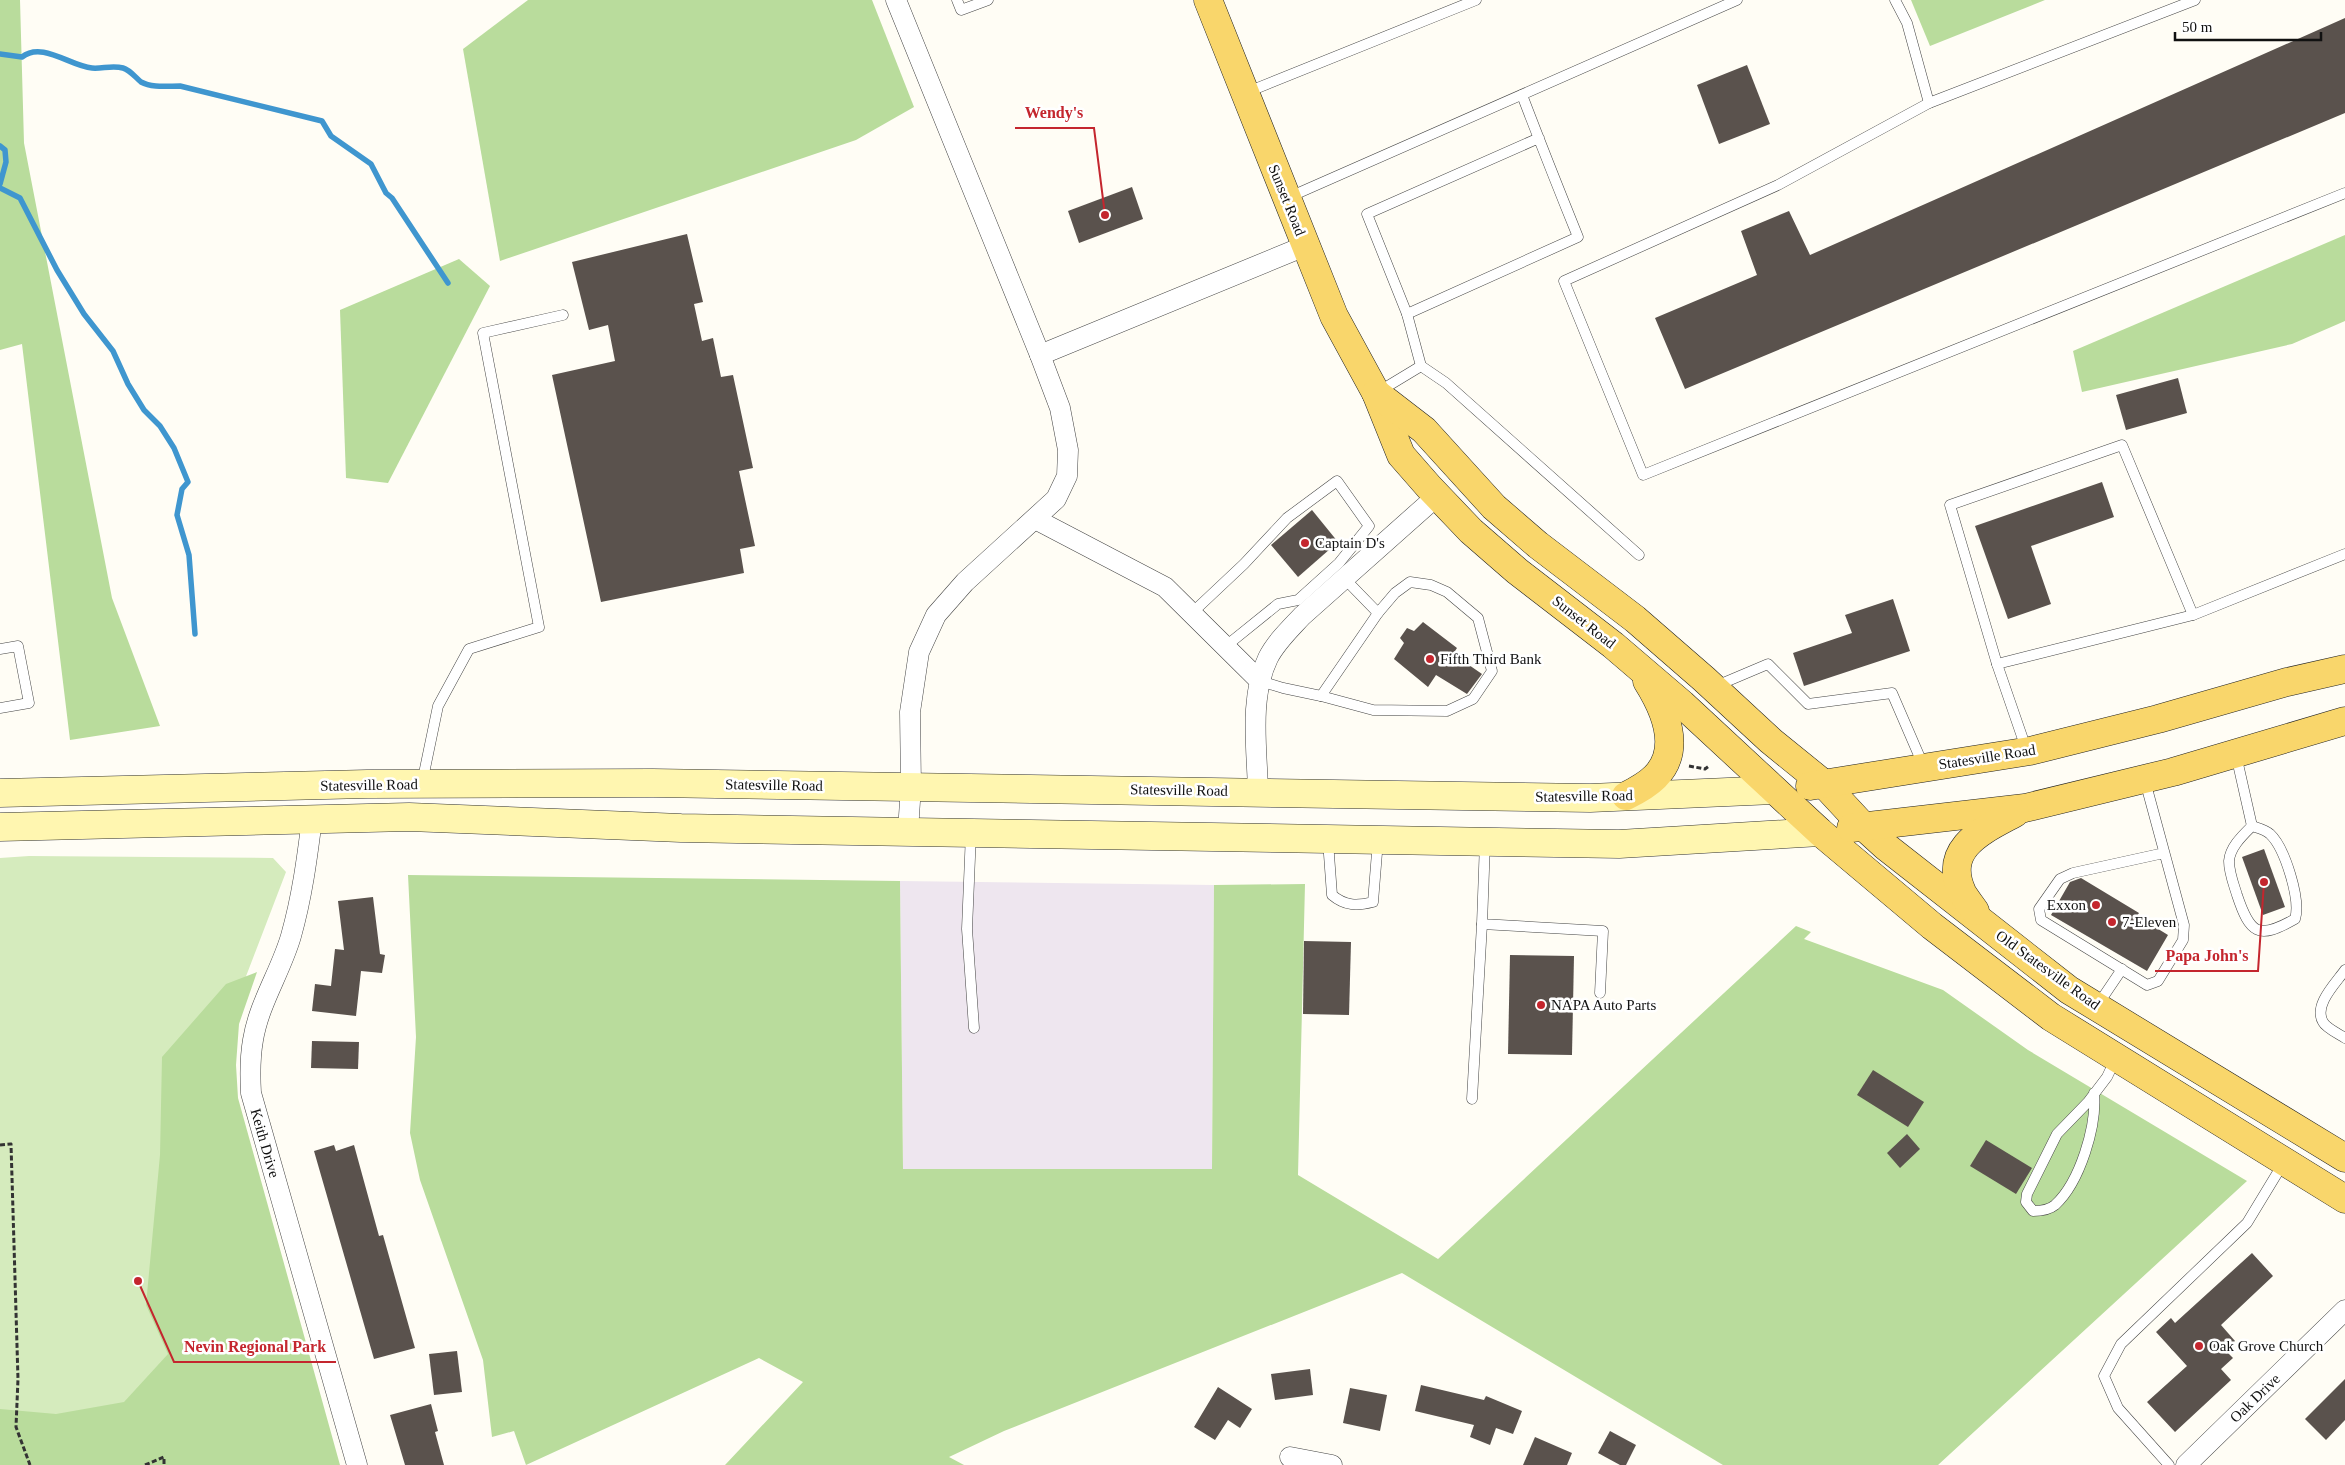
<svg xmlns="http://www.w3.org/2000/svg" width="2345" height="1465" viewBox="0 0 2345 1465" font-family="'Times New Roman',serif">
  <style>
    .industrial { fill: #eee6ef }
    .green { fill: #d5ebbd }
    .forest { fill: #b9dc9c }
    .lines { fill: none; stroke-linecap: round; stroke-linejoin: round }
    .stream { stroke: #3f96cf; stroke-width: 5.5 }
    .building { fill: #5a524d }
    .service-casing { stroke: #444; stroke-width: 11 }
    .minor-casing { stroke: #444; stroke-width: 21 }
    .secondary-casing { stroke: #333; stroke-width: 29 }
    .primary-casing { stroke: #222; stroke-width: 29 }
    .path { stroke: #333; stroke-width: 3; stroke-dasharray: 5 2.5; stroke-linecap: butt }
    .service { stroke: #fff; stroke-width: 10 }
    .minor { stroke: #fff; stroke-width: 20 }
    .secondary { stroke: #fff6b0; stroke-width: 28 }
    .primary { stroke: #f9d66b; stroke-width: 28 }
    .poi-dot { fill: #c4262e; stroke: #fff; stroke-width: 2 }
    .labels { text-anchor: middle; stroke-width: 5; stroke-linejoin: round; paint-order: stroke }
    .street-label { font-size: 15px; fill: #111; stroke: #fff }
    .poi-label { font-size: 15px; fill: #111; stroke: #fff; text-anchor: start }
    .leader { fill: none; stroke: #c4262e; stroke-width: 2 }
    .callout-dot { fill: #c4262e; stroke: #fff; stroke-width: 2 }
    .callout-label { font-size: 16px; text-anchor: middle; font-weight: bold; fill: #c4262e; stroke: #fff; stroke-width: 5; stroke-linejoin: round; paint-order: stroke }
  </style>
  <rect width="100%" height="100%" fill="#fffdf5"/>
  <path class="industrial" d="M900,881L1214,885L1212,1169H903Z"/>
  <path class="green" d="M29,856L273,858L286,872L230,1018L223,1053L329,1465H0V858Z"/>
  <g class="forest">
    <path d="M0,0H20L24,143L112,598L160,726L70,740L22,344L0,350Z"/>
    <path d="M528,0H872L914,107L856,140L500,261L463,49Z"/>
    <path d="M1911,0H2045L1930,46Z"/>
    <path d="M2345,235V321L2292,344L2082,392L2073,351Z"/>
    <path d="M459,259L490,286L388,483L346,478L340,310Z"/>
    <path d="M408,875L900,881L903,1169H1212L1214,885L1305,884L1298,1175L1438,1259L1796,926L1811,932L1804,939L1943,990L2028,1050L2247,1181L1938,1465H1723L1402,1273L1004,1431L949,1457L964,1465H725L803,1382L759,1358L526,1465L514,1431L492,1437L483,1360L420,1180L410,1133L416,1037Z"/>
    <path d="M257,972L239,1024L236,1065L238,1098L340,1465H0V1409L56,1414L124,1402L168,1354L146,1305L160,1155L162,1057L226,984Z"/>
  </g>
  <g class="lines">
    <g class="stream">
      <path d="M0,54L22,57C42,41 70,66 92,68C102,69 112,65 123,68C130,70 135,77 141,82C152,88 167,86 180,86L322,121L331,136L371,164L386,193L392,198L448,283"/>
      <path d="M0,146L5,150L6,162L0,184"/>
      <path d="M0,188L20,198L57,270L84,314L113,351L128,384L144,410L160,426L174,448L188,482L182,489L177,515L189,555L195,634"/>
    </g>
  </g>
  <g class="building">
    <path d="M2345,18V113L1685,389L1655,318L1757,275L1741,231L1789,211L1810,255Z"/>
    <path d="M1747,65L1770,124L1719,144L1697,85Z"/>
    <path d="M1132,187L1143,219L1079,243L1068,211Z"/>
    <path d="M687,234L703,302L694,304L702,341L713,338L721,377L733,375L753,468L739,471L755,546L740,549L744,573L601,602L552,375L615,361L608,325L589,330L572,262Z"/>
    <path d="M2178,378L2187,413L2126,430L2116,395Z"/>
    <path d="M2102,482L2114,517L2031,546L2051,604L2008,619L1975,526Z"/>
    <path d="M1312,510L1338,542L1298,577L1271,545Z"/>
    <path d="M1893,599L1910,651L1804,686L1793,653L1852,633L1845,615Z"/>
    <path d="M1423,622L1457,648L1453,654L1482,674L1467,694L1436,675L1428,687L1394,659L1404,643L1400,638L1407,628L1414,631Z"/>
    <path d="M2264,849L2285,907L2263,915L2242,857Z"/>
    <path d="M2081,878L2139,913L2137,916L2168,935L2147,971L2051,915L2070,882Z"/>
    <path d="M373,897L380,954L385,955L382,973L361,971L356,1016L312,1011L315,984L331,986L335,949L344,950L338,901Z"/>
    <path d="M1304,941L1351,942L1349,1015L1303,1014Z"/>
    <path d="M1510,955L1574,956L1572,1055L1508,1054Z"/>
    <path d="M312,1041L359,1042L358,1069L311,1068Z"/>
    <path d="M1873,1070L1924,1102L1908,1127L1857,1095Z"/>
    <path d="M1907,1134L1920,1149L1900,1168L1887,1153Z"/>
    <path d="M1986,1140L2032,1168L2016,1194L1970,1166Z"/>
    <path d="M334,1145L336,1151L354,1145L379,1236L383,1235L415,1348L374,1359L314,1151Z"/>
    <path d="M2252,1253L2273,1276L2221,1325L2235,1341L2225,1350L2233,1358L2221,1369L2231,1380L2175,1432L2147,1402L2187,1366L2156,1332L2171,1318L2175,1323Z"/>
    <path d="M457,1351L462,1392L434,1395L429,1354Z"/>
    <path d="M1310,1369L1313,1395L1275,1400L1271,1374Z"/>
    <path d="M2345,1379V1420L2326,1440L2305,1419Z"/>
    <path d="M1421,1385L1484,1400L1486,1396L1522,1411L1513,1434L1496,1428L1490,1445L1470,1437L1474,1425L1415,1411Z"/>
    <path d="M1218,1387L1252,1409L1240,1428L1228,1420L1215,1440L1194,1427Z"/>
    <path d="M1350,1388L1387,1395L1380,1431L1343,1423Z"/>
    <path d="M431,1404L438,1431L435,1432L444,1465H405L390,1415Z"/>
    <path d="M1610,1431L1636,1445L1626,1465H1620L1598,1453Z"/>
    <path d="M1535,1437L1572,1453L1567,1465H1523Z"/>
  </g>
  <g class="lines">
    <defs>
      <g id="service">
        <path d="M957,0L961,10L988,0"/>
        <path d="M1895,0L1907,23L1929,103"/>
        <path d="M2195,0L1929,103L1778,185L1564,281L1643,475L2345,193"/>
        <path d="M1245,93L1476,0"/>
        <path d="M1522,95C1540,142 1559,190 1578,237L1407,314L1367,214L1539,138"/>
        <path d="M1287,198L1737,0"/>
        <path d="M1421,366L1446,383L1639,555"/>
        <path d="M1378,392L1421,366L1407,314"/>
        <path d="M1193,612L1244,564L1287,518L1337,481L1369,526L1339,563L1298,600L1278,604L1226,646"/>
        <path d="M0,649L18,646L29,703L0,708"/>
        <path d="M1997,664L2193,615L2345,554"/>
        <path d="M1260,681L1283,688L1321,696L1378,613"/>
        <path d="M1716,686L1768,664L1808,704L1892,693L1924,767"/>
        <path d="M1321,696L1373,710L1447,711L1473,699L1492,671L1478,618L1447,592L1431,585L1410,582L1395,593L1378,613L1344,578"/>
        <path d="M2027,751L1997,664L1950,505L2122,445L2193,615"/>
        <path d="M2236,755L2252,826"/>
        <path d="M2145,781L2184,925L2183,940L2158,981L2147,985L2041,920L2039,909L2060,879L2073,873L2164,853"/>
        <path d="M422,783L438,706L469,649L539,627L483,333L563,315"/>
        <path d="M2252,826C2258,828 2266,830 2270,834C2285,848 2301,900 2295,919C2258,940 2250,934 2237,895C2234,885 2229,873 2229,861C2230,847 2243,835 2252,826Z"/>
        <path d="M971,833L967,929L974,1028"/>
        <path d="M1328,841L1332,895C1345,906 1357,906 1373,902L1378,840"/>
        <path d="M1485,842L1482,924L1603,931L1600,993"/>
        <path d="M2345,970C2336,983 2313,1005 2323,1022C2326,1028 2339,1034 2345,1038"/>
        <path d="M2097,1006L2122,969"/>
        <path d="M2094,1093C2097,1126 2080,1182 2055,1205C2049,1210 2040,1211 2033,1211L2026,1202L2027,1194L2057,1134L2088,1102L2107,1077L2116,1058"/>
        <path d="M1472,1099L1482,924"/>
        <path d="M2169,1465L2118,1408L2104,1376L2121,1344L2247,1223L2284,1162"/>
      </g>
      <g id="minor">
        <path d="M896,0L1040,355L1060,408L1068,450L1067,476L1056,499L965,582L936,615L919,652L910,712L911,786L908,831"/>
        <path d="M1040,355L1305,246"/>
        <path d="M1035,519L1165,587L1260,681"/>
        <path d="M1258,791C1257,749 1249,697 1268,658C1276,642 1290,629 1302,616L1437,496"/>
        <path d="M312,819C307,859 302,897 291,936C281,971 259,1003 253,1040C250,1057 250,1075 251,1093L357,1465"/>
        <path d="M1290,1457L1332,1465"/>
        <path d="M2186,1465L2345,1310"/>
      </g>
      <g id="secondary">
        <path d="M0,793L367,784L653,783L1590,798L1774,790"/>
        <path d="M0,827L409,817L681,828L1619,844L1820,832"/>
      </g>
      <g id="primary">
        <path d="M1208,0L1334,316L1376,393L1401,455L1429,487L1471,531L1517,571L1613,645L1682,704L1820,832L1932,926L2051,1017L2345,1199"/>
        <path d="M1376,393L1424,430L1494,507L1538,545L1635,619L1704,679L1771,741L1824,784L1863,826L1885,846L2069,990L2345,1158"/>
        <path d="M1810,786L2030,751L2158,719L2287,682L2345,669"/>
        <path d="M1626,796C1636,791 1647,785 1655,777C1683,749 1664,708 1647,681"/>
        <path d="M1851,828L2025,808L2173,772L2345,721"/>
        <path d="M1975,911C1971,905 1965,898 1962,892C1942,847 1984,830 2015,813"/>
      </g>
    </defs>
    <use href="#service" class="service-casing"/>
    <use href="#minor" class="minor-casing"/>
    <use href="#secondary" class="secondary-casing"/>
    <use href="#primary" class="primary-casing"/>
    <g class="path">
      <path d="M1689,766L1705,769L1709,766"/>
      <path d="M0,1145L11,1144L18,1379L16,1427L30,1465"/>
      <path d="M145,1465L164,1457V1465"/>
    </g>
    <use href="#service" class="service"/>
    <use href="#minor" class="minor"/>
    <use href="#secondary" class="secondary"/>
    <use href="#primary" class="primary"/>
  </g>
  <g class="poi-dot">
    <circle cx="1305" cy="543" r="5"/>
    <circle cx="1430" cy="659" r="5"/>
    <circle cx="2096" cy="905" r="5"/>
    <circle cx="2112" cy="922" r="5"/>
    <circle cx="1541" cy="1005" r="5"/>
    <circle cx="2199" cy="1346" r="5"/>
  </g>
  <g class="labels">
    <g class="street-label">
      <text transform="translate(1287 200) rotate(68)" y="5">Sunset Road</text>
      <text transform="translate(1584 622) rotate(38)" y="5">Sunset Road</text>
      <text transform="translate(1987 757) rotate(-9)" y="5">Statesville Road</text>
      <text transform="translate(369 785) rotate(-1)" y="5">Statesville Road</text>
      <text transform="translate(774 785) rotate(1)" y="5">Statesville Road</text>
      <text transform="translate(1179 790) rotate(1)" y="5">Statesville Road</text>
      <text transform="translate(1584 796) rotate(-1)" y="5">Statesville Road</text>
      <text transform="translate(2048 970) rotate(36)" y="5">Old Statesville Road</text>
      <text transform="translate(265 1143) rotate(74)" y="5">Keith Drive</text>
      <text transform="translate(2255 1398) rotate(-44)" y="5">Oak Drive</text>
    </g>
    <g class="poi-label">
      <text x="1315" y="548">Captain D's</text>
      <text x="1440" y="664">Fifth Third Bank</text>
      <text x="2086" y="910" text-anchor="end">Exxon</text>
      <text x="2122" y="927">7-Eleven</text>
      <text x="1551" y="1010">NAPA Auto Parts</text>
      <text x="2209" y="1351">Oak Grove Church</text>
    </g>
  </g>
  <path class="leader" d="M1105 215L1094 128H1015M2264 882L2258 971H2155M138 1281L174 1362H336"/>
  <g class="callout-dot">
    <circle cx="1105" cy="215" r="5"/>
    <circle cx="2264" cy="882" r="5"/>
    <circle cx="138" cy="1281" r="5"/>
  </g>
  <g class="callout-label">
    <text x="1054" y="118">Wendy's</text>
    <text x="2207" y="961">Papa John's</text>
    <text x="255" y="1352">Nevin Regional Park</text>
  </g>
  <path d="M2175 32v8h146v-8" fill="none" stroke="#111111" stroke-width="2.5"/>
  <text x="2182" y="32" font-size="15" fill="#111111" stroke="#ffffff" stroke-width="4" paint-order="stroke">50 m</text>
</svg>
